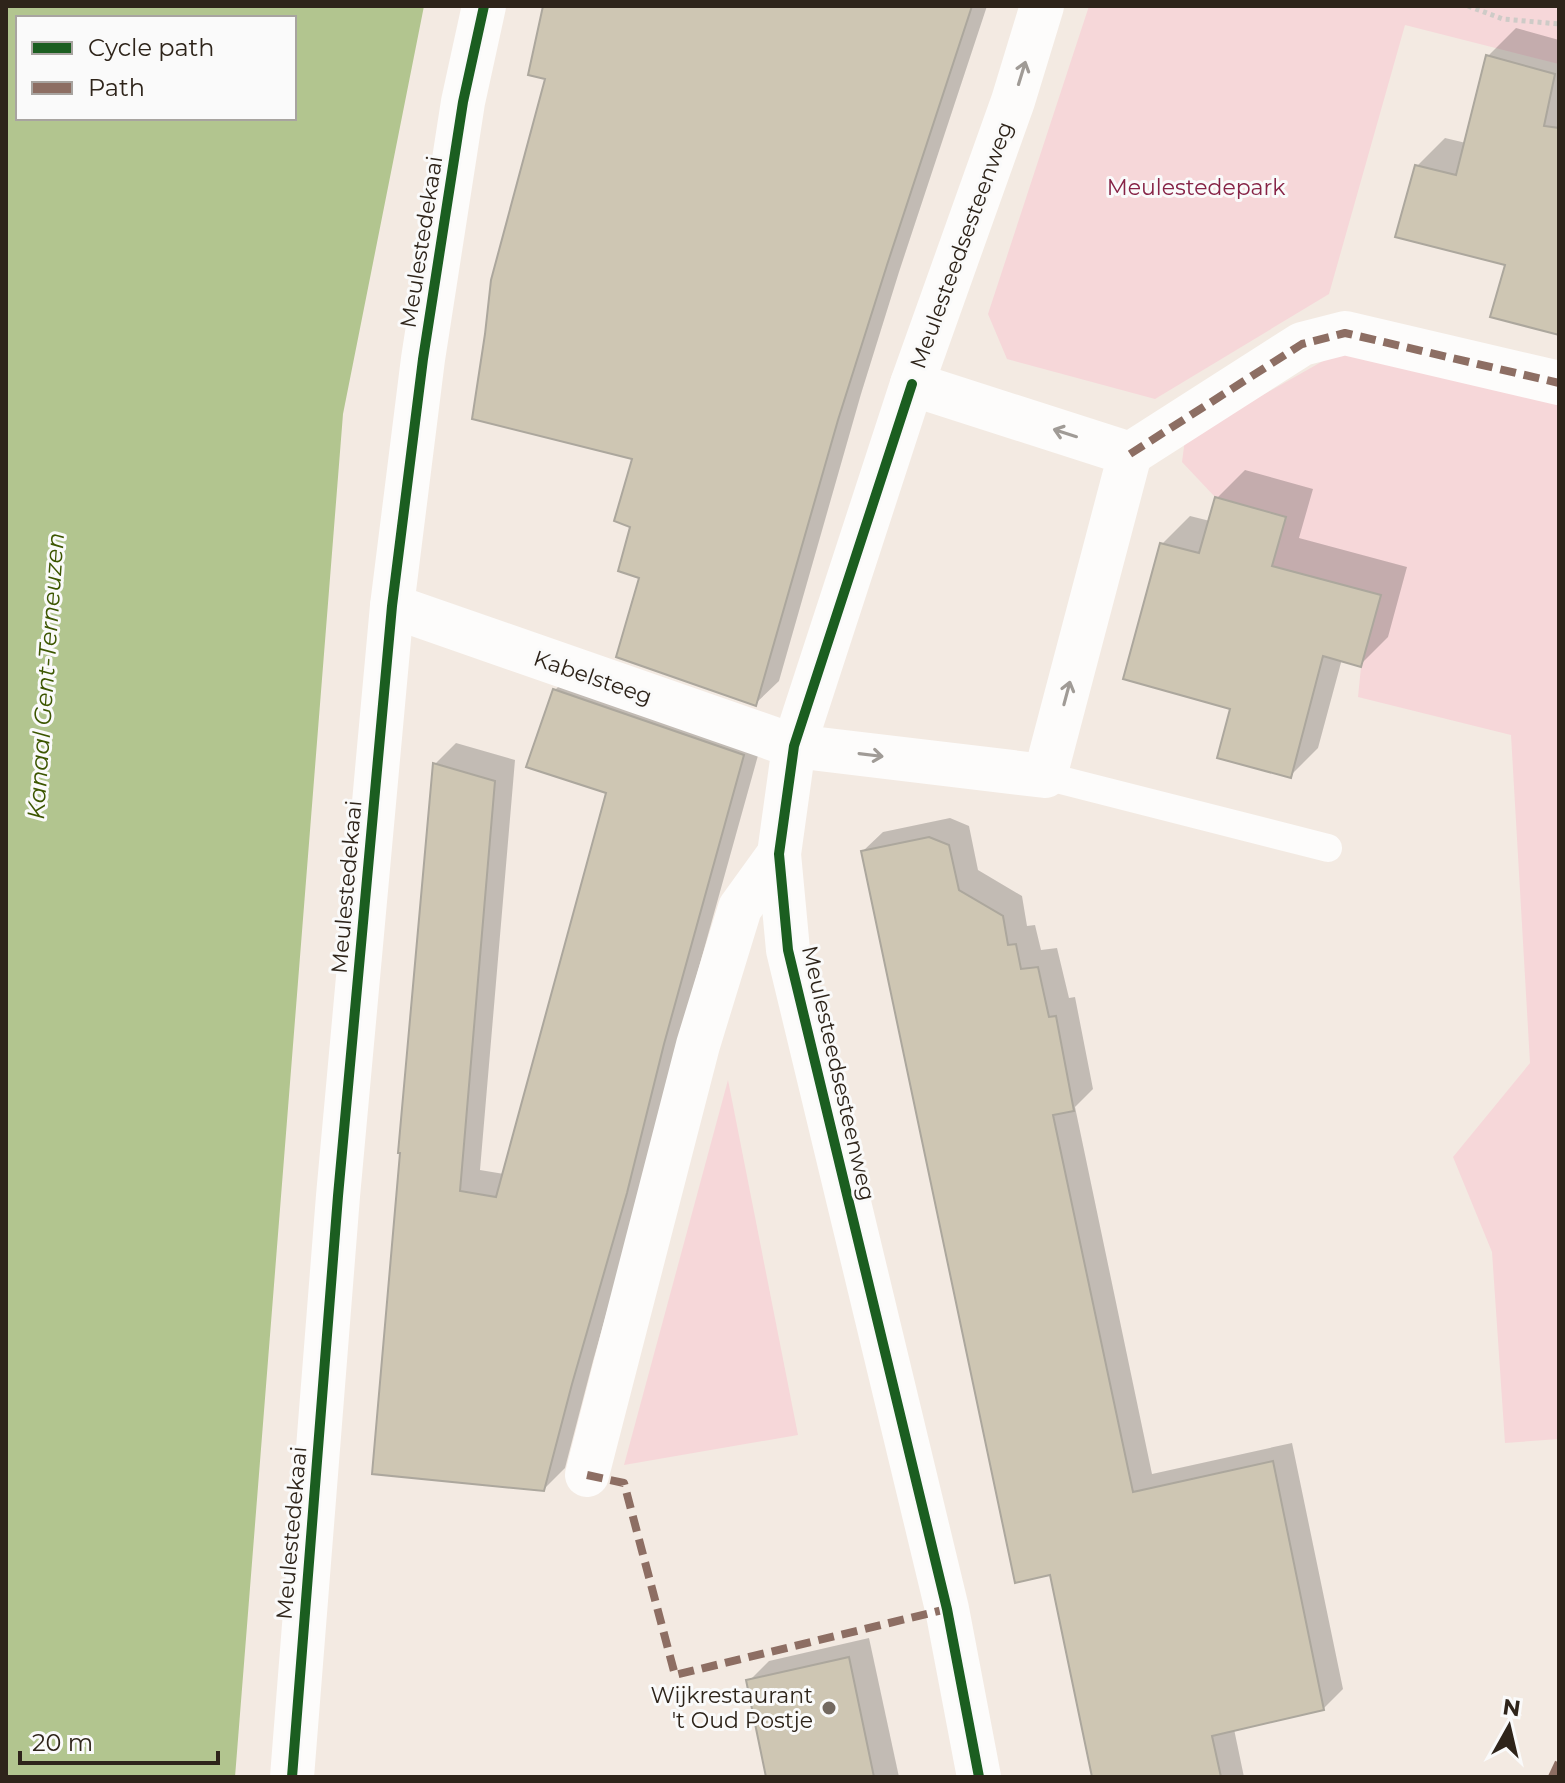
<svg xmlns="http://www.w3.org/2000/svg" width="1565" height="1783" viewBox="0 0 1565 1783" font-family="Montserrat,sans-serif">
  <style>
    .green { fill: #f6d7d9 }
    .water { fill: #b2c58f; fill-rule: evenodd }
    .shadow { fill: #0003 }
    .building { fill: #cec6b3; stroke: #aca79d; stroke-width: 2 }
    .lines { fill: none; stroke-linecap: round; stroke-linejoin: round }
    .path { stroke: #cecbc7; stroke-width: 5; stroke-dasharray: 4 4; stroke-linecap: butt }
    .lane { stroke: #fdfcfb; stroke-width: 28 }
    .street { stroke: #fdfcfb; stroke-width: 44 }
    .quiet { stroke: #8d6e63; stroke-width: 8; stroke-dasharray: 16 8; stroke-linecap: butt }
    .cycleway-casing { stroke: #fafafa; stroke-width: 15 }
    .cycleway { stroke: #1b5e20; stroke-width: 10 }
    .oneway { stroke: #a09b96 }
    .poi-dot { fill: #736960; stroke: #fafafa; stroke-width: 3 }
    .labels { text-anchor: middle; stroke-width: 6; stroke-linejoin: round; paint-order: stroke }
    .park-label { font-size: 22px; fill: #862346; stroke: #fafafa }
    .street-label { font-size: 22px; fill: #2e241a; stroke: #fafafa }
    .poi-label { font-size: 22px; fill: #2e241a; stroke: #fafafa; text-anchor: end }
    .water-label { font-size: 24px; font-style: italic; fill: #3c5600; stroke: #fafafa }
  </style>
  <rect width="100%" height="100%" fill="#f3eae2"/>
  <g class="green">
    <path d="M1089,6H1559V64L1405,25L1329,294L1155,399L1007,359L988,314Z"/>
    <path d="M1346,348L1559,405V1439L1505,1443L1492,1252L1453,1157L1530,1063L1511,735L1358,697L1361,667L1380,595L1272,566L1286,517L1215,497L1182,462L1185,439Z"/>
    <path d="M728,1080L798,1435L624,1465Z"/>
  </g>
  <path class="water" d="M6,6H424L343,414L235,1777H6ZM18,18H294V118H18Z"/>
  <g class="shadow">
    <path d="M545,6H987L899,272L861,394L779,681L755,704L642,576L633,525L635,458L548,77Z"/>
    <path d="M1516,28L1559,40V332L1507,263L1417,166L1445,138L1466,143L1488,56Z"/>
    <path d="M1245,470L1313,489L1299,538L1407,567L1388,637L1360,665L1342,659L1318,748L1290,776L1233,707L1162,544L1190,516L1210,521L1217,498Z"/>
    <path d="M576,669L764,734L684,1021L647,1170L593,1361L565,1468L544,1489L374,1472L435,764L456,743L515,760L480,1170L504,1174L608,792L555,690Z"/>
    <path d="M950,818L969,826L978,870L1022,896L1027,926L1035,925L1041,950L1057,948L1069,998L1075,997L1093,1089L1075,1107L1152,1474L1292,1443L1343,1689L1323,1709L1234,1729L1244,1777H1094L1051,1573L863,851L883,832Z"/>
    <path d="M869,1638L899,1777H769L749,1681L769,1661Z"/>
  </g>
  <g class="building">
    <path d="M543,6H972L887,265L838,420L756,706L616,657L639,578L618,571L630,527L614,521L632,459L472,419L485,334L491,280L545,79L528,75Z"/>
    <path d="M1486,55L1555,74L1544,126L1559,128V335L1490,317L1505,265L1395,237L1415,165L1456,175Z"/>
    <path d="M1215,497L1286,517L1272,566L1381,595L1361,667L1323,656L1291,778L1217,758L1230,709L1123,679L1160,543L1199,553Z"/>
    <path d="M553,689L744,755L664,1044L627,1193L572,1384L544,1491L372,1474L400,1153H398L433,763L495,781L460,1191L496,1197L606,793L526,767Z"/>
    <path d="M929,837L949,845L959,890L1003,916L1008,945L1016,944L1021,969L1038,967L1049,1017L1056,1016L1074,1111L1053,1115L1133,1492L1273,1461L1324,1710L1212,1736L1221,1777H1092L1050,1575L1015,1583L861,851Z"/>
    <path d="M849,1657L874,1777H766L746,1680Z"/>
  </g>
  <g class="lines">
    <path class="path" d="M1468,6L1503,19L1559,24"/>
    <path class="lane" d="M1045,776L1328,848"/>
    <g class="street">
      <path d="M1130,454L1302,344L1345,333L1559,383"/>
      <path d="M392,606L794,746L1045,776L1130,454L912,384"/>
      <path d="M587,1475L698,1045L740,908L779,854"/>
      <path d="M292,1777L338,1196L392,606L423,359L463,102L484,6"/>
      <path d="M979,1777L947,1609L788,950L779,854L794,746L912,384L1013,101L1042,6"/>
    </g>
    <g class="quiet">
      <path d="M1130,454L1302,344L1345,333L1559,383"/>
      <path d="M587,1475L624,1483L675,1675L947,1609"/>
      <path d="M1552,1777L1559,1762"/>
    </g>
    <defs>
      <g id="cycleway">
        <path d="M912,384L794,746L779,854L788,950L947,1609L979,1777"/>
        <path d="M292,1777L338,1196L392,606L423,359L463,102L484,6"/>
      </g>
    </defs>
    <use href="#cycleway" class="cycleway-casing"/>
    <use href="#cycleway" class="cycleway"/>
  </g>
  <defs><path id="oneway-shaft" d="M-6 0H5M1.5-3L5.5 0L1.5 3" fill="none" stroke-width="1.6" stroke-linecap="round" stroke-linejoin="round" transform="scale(2)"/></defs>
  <g class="oneway">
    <use href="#oneway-shaft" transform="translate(1022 73) rotate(-73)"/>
    <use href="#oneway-shaft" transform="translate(1065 433) rotate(-162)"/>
    <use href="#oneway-shaft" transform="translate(1067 693) rotate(-75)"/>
    <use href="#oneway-shaft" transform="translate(871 755) rotate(7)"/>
  </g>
  <circle class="poi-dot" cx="829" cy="1708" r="8"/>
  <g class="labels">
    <g class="park-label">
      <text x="1196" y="195">Meulestedepark</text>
    </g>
    <g class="street-label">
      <text transform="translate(421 242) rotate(-81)" y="8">Meulestedekaai</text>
      <text transform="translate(961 245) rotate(-70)" y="8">Meulesteedsesteenweg</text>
      <text transform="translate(593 677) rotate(19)" y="8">Kabelsteeg</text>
      <text transform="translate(346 887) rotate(-85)" y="8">Meulestedekaai</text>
      <text transform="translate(839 1073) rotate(77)" y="8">Meulesteedsesteenweg</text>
      <text transform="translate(291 1533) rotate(-85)" y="8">Meulestedekaai</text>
    </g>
    <g class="poi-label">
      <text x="813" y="1703">Wijkrestaurant<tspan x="813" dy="25">'t Oud Postje</tspan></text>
    </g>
    <g class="water-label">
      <text transform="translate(46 676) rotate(-86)" y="8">Kanaal Gent-Terneuzen</text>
    </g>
  </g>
  <rect width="1565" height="1783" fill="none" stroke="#2e241a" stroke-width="16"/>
  <rect x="16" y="16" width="280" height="104" fill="#fafafa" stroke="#a8a4a0" stroke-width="2"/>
  <rect x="32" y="42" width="40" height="12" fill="#1b5e20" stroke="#a8a4a0" stroke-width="2"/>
  <text x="88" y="56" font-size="24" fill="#2e241a">Cycle path</text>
  <rect x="32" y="82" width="40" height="12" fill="#8d6e63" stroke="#a8a4a0" stroke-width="2"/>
  <text x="88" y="96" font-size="24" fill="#2e241a">Path</text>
  <g transform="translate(1509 1727) rotate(8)" stroke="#fafafa" stroke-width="6" paint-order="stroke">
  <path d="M0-6L14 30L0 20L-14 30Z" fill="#2e241a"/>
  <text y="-12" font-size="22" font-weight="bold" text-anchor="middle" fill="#2e241a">N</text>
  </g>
  <path d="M20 1751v12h198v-12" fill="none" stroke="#2e241a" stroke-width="4"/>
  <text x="32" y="1751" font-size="24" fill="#2e241a" stroke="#fafafa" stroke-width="6" paint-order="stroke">20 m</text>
</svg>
